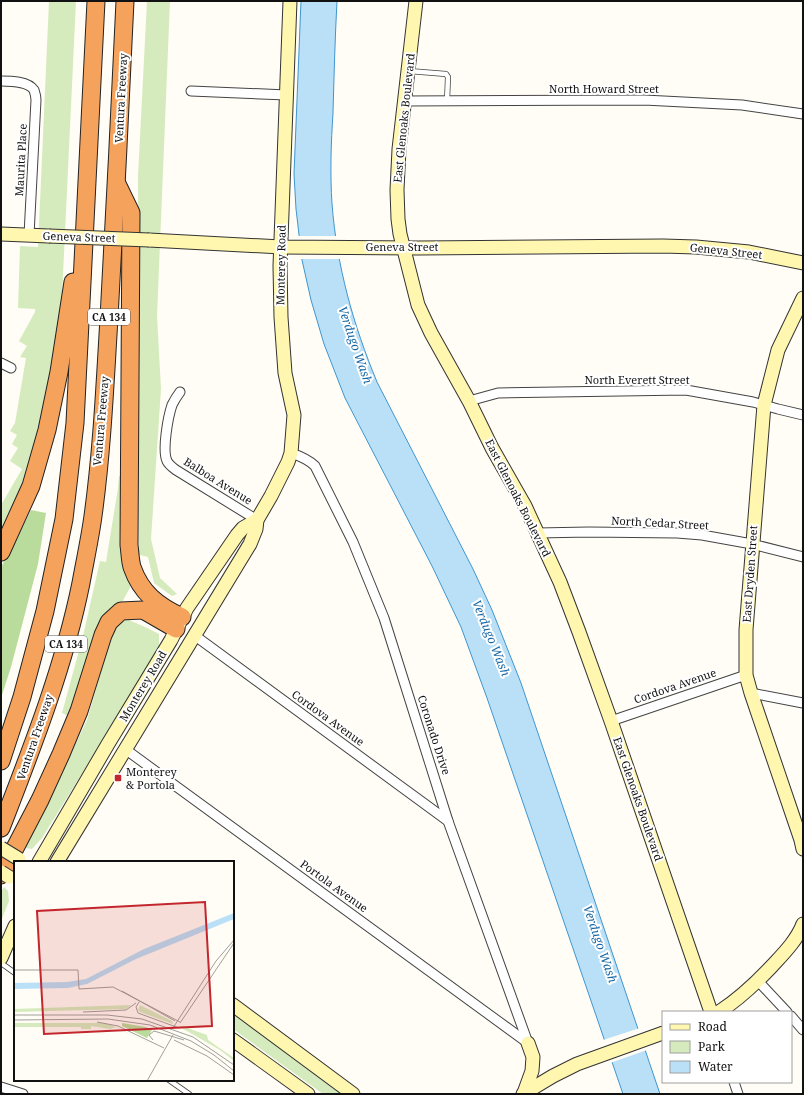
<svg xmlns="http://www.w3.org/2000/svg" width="804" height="1095" viewBox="0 0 804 1095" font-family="'Noto Serif',serif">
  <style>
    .green { fill: #d5ebbd }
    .forest { fill: #b9dc9c }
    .water { fill: #b9e0f7; stroke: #3f96cf }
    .pier { fill: #fffdf5 }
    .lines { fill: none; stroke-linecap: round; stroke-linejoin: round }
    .lane-casing { stroke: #444; stroke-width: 6 }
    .street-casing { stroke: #444; stroke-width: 11 }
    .secondary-casing { stroke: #333; stroke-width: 15 }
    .highway-casing { stroke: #222; stroke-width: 19 }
    .lane { stroke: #fff; stroke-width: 4.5 }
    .street { stroke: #fff; stroke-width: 9 }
    .secondary { stroke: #fff6b0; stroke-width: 13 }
    .highway { stroke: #f5a25d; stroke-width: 17 }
    .secondary-bridge-casing { stroke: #333; stroke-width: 15; stroke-linecap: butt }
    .secondary-bridge { stroke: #fff6b0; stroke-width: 13 }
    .poi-dot { fill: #c4262e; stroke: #fff; stroke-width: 1.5 }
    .labels { text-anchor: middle; stroke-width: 4; stroke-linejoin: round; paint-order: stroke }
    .shield { fill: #fff; stroke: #585858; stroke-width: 1 }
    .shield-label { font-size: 10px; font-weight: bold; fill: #111 }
    .street-label { font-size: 11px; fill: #111; stroke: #fff }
    .poi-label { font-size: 11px; fill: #111; stroke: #fff; text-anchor: start }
    .water-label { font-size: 12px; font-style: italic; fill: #1768a6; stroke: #fff }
    .inset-road { fill: none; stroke: #a09f9a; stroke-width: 1 }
    .view { fill: #c4262e; fill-opacity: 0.15; stroke: #c4262e; stroke-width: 2 }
    .inset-edge { fill: none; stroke: #111; stroke-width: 2 }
  </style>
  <rect width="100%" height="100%" fill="#fffdf5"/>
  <g class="green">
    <path d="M49,1H76L61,317L50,392L28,474L1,535V505L22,469L10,461L18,448L12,444L17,435L10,431L15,423L26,358L20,357L27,346L19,341L35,312V309L18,308L20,246L38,247Z"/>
    <path d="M147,1H170L157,316L161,389L151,539L160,578L177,594L172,596L154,583L148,557L136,554L139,547L138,176Z"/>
    <path d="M119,476L125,477L133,582L120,606L71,717L62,713L83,636L100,561L106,562L118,488Z"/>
    <path d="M126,619L143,626L159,634V648L156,654L42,838L32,849L25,848L46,807L87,720L111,637L115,628Z"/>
    <path d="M4,887L8,891L9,901L1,921V892Z"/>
    <path d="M233,1013L344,1094H323L233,1029Z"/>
  </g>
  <path class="forest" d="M31,510L46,513L38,564L11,667L1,698V567L14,545Z"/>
  <path class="water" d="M301,1H337C335,38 334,76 333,113C331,143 330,174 332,204C337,267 353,324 377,382L473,569L492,610L521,683L660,1094H623L487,698L461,627L432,566L345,398L324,344L311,300L302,260L296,209L294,174Z"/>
  <g class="pier">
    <path d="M297,236H338L341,259H301Z"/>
    <path d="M640,1028L647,1050L610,1063L603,1040Z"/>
  </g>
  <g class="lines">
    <defs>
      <g id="lane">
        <path d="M409,71L446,74L448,77L447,101"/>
        <path d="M1,963L15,973"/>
        <path d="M169,1080L189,1094"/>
      </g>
      <g id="street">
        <path d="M1,81C11,81 28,81 34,90C35,93 36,97 36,100L29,235"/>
        <path d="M191,91L287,95"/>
        <path d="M404,101L644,100L742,105L803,114"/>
        <path d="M1,363L11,368"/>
        <path d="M180,392C177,396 174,401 172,405C168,417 162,450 167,461C169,465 172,467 176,470L257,520"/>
        <path d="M469,401L498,393L686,390L753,402L778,409L803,415"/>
        <path d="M291,453C300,456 308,459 315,466L353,542L384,618L448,821L528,1043"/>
        <path d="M537,533L589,532L677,533L702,535L752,544L803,557"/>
        <path d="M194,635L448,821"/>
        <path d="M751,693L803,703"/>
        <path d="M611,721L746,675"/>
        <path d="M125,749L528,1043"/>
        <path d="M758,981L787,1012"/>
        <path d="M791,1016L803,1030"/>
        <path d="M734,1082L738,1094"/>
        <path d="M1,1087L23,1094"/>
      </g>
      <g id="secondary">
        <path d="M416,1L399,149L397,190L398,219L400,234L418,305L431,333L469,401L492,448L525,506L560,582L579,632L611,721L711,1012"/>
        <path d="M1,234L49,236"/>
        <path d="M149,240L281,247L418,248L663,246L696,247L749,252L803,263"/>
        <path d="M803,298L778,350L764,405L746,630V675L751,693L801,840L803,849"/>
        <path d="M39,862L108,744L171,640L187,608L237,535L243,528L257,520"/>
        <path d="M57,862L250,544L256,529L257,520L271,496L288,462L291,453L294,415L285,373L281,317L280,266L290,1"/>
        <path d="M1,958L15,926"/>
        <path d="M233,1005L353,1094"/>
        <path d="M719,1012C739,999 756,983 772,966C784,953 797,940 803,924"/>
        <path d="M233,1040L308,1094"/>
        <path d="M524,1093L532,1071L533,1057L528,1043"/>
        <path d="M523,1094L553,1076L577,1064L663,1033"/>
      </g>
      <g id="highway">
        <path d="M117,184L131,213L129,545C130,552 130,560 132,567C141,593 158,606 182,617"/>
        <path d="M1,552L31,486L47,430L59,372L73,282"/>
        <path d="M1,761L22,697L45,611L64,519L75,423L96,1"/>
        <path d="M1,828C32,748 64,667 81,583C85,561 90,538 93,516C102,451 105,384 109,318C115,212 120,107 125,1"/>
        <path d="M1,875L40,800L61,754L79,711L103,635L109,622L121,611L143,610L176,629"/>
      </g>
    </defs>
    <use href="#lane" class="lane-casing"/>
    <use href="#street" class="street-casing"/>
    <use href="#secondary" class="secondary-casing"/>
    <use href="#highway" class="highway-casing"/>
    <use href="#lane" class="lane"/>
    <use href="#street" class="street"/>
    <use href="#secondary" class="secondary"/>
    <use href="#highway" class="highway"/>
    <defs>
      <g id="secondary-bridge">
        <path d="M49,236L149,240"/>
        <path d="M1,848L19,859"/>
        <path d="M1,872L9,877"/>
      </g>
    </defs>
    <use href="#secondary-bridge" class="secondary-bridge-casing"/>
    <use href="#secondary-bridge" class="secondary-bridge"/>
  </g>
  <rect class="poi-dot" x="114" y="774" width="8" height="8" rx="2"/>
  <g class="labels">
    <g class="shield">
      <rect x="88" y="309" width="42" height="16" rx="3"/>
      <rect x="45" y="636" width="42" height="16" rx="3"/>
    </g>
    <g class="shield-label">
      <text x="109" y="321">CA 134</text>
      <text x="66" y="648">CA 134</text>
    </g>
    <g class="street-label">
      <text x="604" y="93">North Howard Street</text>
      <text transform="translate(121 98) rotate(-87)" y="4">Ventura Freeway</text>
      <text transform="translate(404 118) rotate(-84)" y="4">East Glenoaks Boulevard</text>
      <text transform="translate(21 160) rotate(-87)" y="4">Maurita Place</text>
      <text transform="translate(79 237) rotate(2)" y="4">Geneva Street</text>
      <text x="402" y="251">Geneva Street</text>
      <text transform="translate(726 251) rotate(6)" y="4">Geneva Street</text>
      <text transform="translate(281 265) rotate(-89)" y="4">Monterey Road</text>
      <text x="637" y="384">North Everett Street</text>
      <text transform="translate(101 421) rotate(-85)" y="4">Ventura Freeway</text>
      <text transform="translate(218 481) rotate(32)" y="4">Balboa Avenue</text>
      <text transform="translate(518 498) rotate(63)" y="4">East Glenoaks Boulevard</text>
      <text transform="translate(660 523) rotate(3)" y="4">North Cedar Street</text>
      <text transform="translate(750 574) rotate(-86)" y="4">East Dryden Street</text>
      <text transform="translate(143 686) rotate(-59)" y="4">Monterey Road</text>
      <text transform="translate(675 686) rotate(-19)" y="4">Cordova Avenue</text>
      <text transform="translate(328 718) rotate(36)" y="4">Cordova Avenue</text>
      <text transform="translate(434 735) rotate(72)" y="4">Coronado Drive</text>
      <text transform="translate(35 737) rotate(-71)" y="4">Ventura Freeway</text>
      <text transform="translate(638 799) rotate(71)" y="4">East Glenoaks Boulevard</text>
      <text transform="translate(334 886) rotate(36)" y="4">Portola Avenue</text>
    </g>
    <g class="poi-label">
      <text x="126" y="776">Monterey<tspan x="126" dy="13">&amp; Portola</tspan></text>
    </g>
    <g class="water-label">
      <text transform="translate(355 345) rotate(71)" y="4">Verdugo Wash</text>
      <text transform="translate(491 638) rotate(68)" y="4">Verdugo Wash</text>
      <text transform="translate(600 944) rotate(71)" y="4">Verdugo Wash</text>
    </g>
  </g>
  <g transform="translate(14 861)">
    <rect width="220" height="220" fill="#fffdf5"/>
    <path d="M117,144L112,148L0,151V148ZM126,144L158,160L159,163L126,151L124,149ZM0,162H89L97,164L146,187L102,166L96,168L77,165V168H67V166H0ZM168,165L193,174L194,179L220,197V200L206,189L166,166Z" fill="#d5ebbd"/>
    <path d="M108,162L132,166L138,169L133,177L108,165Z" fill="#b9dc9c"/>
    <path d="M220,52V58L122,98L73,123L54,127L0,128V122L53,121L72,118L130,88Z" fill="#b9e0f7"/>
    <path class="inset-road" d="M0,109H64L65,128L99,126L166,161M108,130L161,160M125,141L122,146L124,152L165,167M69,151L112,149L122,142M0,154H93L128,158L179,176L220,204M0,159L94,158L136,164L177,180L200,194L220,210M83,161L104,165L150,187M166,162L220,82M159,167L202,100L220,79M139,179L135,174L140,170L170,179M160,179L193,195L220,214M133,220L159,174"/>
    <path class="view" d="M191,41L198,165L30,173L23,50Z"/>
    <rect width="220" height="220" class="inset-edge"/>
  </g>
  <rect width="804" height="1095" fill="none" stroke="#111111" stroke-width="4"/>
  <rect x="662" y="1011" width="130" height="72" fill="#ffffff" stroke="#a0a0a0"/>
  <rect x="670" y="1024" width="20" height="6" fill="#fff6b0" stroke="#a0a0a0"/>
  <text x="698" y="1031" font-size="12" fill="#111111">Road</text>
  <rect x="670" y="1041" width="20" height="12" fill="#d5ebbd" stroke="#a0a0a0"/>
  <text x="698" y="1051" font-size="12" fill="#111111">Park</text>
  <rect x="670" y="1061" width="20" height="12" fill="#b9e0f7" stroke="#a0a0a0"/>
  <text x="698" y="1071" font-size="12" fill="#111111">Water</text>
</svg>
